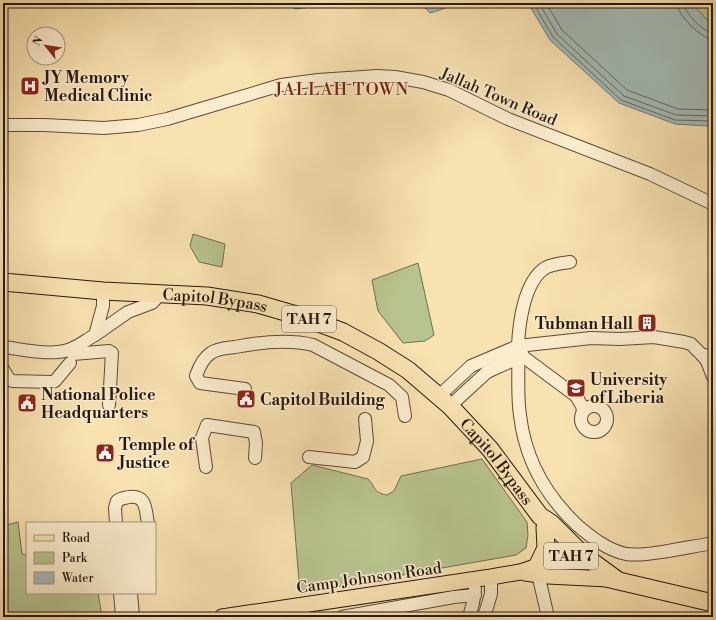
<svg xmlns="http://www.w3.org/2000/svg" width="716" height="620" viewBox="0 0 716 620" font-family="'Libre Bodoni',serif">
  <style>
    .green { fill: #b8c48f; stroke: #706e50 }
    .water { fill: #a3bbb7; stroke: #717975 }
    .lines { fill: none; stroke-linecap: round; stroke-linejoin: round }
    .shore { stroke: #656964; stroke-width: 1 }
    .minor-casing { stroke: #5b4a39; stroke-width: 14 }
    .major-casing { stroke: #271711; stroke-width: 17 }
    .highway-casing { stroke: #271711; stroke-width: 19 }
    .minor { stroke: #faeccc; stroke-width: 12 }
    .major { stroke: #f8e2b0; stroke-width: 15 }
    .highway { stroke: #f8e2b0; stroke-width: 17 }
    .labels { text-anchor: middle; stroke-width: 3; stroke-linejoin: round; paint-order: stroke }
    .shield { fill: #faeccc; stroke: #665749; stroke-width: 1 }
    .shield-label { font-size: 15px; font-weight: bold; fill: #271711 }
    .poi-label { font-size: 16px; font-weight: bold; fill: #271711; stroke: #faeccc; text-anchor: start }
    .street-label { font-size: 16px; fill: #271711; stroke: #faeccc }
    .neighbourhood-label { font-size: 17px; letter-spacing: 1px; fill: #7a1f14; stroke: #faeccc }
  </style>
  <rect width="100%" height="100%" fill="#f8e2b0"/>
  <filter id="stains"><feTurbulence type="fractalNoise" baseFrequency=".005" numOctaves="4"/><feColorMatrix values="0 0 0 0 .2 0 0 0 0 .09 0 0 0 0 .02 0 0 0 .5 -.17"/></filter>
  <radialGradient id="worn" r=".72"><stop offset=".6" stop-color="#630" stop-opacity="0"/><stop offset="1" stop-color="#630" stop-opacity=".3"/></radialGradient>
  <g class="green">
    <path d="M691,3H713V26Z"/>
    <path d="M193,234L225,244L222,267L199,262L190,246Z"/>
    <path d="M418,263L434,335L425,341L403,343L378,311L372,280Z"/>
    <path d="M482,459L527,522L528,535L526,548L516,555L300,593L291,483L312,465L368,479C377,488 372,492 387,495L394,491L401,476Z"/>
    <path d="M18,522L22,554L27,555V593H98L102,617H32L3,613V526Z"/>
  </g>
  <g class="water">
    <path d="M285,3H347L295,9Z"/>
    <path d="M420,3H461L430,13Z"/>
    <path d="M528,3H691L713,26V125L707,126L675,124L619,103L550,40Z"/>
  </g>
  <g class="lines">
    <g class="shore">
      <path d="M533,3L553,37L621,100L675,120L713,121"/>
      <path d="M539,3L557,34L624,96L676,115L713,116"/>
      <path d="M546,3L562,30L627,90L678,109L713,110"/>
      <path d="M677,3C677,15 701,39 713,39"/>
      <path d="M683,3C684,12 704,33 713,33"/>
    </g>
    <defs>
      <g id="minor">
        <path d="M3,125H44L104,128L138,125L167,119L281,85L318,80L377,76L395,77L423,82L449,90L508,119L650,174L713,204"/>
        <path d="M95,335L128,312L152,303L160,294"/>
        <path d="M518,346C519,323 524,282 545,268C552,264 562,263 570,262"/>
        <path d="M3,347C22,349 50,356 68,350C78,347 86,340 95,335L103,306V291"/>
        <path d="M73,354L109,351L112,353L109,405"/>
        <path d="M521,355L576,396L582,406L583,411"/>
        <path d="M702,355L707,361L713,377"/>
        <path d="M518,357C519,376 517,396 520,415C525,459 544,494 577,525C591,537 607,550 626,554C640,556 654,553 668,551C683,548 698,546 713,543"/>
        <path d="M3,369L9,379L12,381L52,382L55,381L70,363"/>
        <path d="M245,389L200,383L196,376C199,367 203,358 211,353C218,348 228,348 235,347C261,342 288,339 313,345L389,385L402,397L405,416"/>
        <path d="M439,396L471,366L518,346L591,338L620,339L654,337L684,342L691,344L702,355L713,356"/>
        <circle cx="594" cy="419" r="13"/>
        <path d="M450,406L487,372L516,359L522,353"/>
        <path d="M309,457L355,462L363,457L367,441L365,419"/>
        <path d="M206,467L202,438L207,425L254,432L256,443L255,458"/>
        <path d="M116,523L115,508L117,501C121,498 124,498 129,497C147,495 145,509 148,523"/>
        <path d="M538,574L548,617"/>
        <path d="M120,593L122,617"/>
        <path d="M131,593L133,617"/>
        <path d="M342,617L454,597L475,595"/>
        <path d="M469,617L473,603L475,589"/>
        <path d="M484,617L491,594V577"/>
      </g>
      <g id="major">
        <path d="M525,573L548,576L608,579"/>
        <path d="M222,617L491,577L520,572L570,555H583"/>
      </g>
      <g id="highway">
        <path id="s1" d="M3,282L103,291L207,296L258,304L303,317L343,332L378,351L408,370L450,406L490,449L540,516L551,523L583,555L616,579"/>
        <path d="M537,567L546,548L545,527"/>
        <path d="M606,578L713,603"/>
      </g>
    </defs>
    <use href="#minor" class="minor-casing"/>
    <use href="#major" class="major-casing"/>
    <use href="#highway" class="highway-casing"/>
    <use href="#minor" class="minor"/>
    <use href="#major" class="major"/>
    <use href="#highway" class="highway"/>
  </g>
  <defs>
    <symbol id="hospital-square" viewBox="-11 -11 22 22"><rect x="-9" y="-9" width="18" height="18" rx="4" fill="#8f2418" stroke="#faeccc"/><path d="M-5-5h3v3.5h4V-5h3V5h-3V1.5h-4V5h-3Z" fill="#fff"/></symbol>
    <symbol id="building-square" viewBox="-11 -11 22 22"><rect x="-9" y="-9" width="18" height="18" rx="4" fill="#8f2418" stroke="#faeccc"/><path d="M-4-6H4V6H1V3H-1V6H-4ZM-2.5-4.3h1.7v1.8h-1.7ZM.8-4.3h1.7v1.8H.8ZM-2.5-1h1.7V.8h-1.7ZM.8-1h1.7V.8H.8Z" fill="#fff"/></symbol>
    <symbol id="university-square" viewBox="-11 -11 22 22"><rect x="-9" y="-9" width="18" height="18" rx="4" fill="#8f2418" stroke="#faeccc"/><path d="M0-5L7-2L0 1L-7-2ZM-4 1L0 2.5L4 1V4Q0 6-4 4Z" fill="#fff"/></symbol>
    <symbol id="civic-square" viewBox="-11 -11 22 22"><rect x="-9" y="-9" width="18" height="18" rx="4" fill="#8f2418" stroke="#faeccc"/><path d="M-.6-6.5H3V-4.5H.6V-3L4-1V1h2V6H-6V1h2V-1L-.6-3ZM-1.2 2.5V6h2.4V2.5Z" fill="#fff"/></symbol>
  </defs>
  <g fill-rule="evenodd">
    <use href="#hospital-square" x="19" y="75" width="22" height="22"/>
    <use href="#building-square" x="636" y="312" width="22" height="22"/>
    <use href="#university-square" x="565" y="377" width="22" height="22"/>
    <use href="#civic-square" x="235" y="388" width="22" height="22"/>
    <use href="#civic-square" x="16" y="392" width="22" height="22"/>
    <use href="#civic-square" x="94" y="442" width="22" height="22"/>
  </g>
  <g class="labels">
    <g class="shield">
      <rect x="282" y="306" width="54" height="26" rx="3"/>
      <rect x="544" y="543" width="54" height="26" rx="3"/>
    </g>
    <g class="shield-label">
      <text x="309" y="324">TAH 7</text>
      <text x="571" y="561">TAH 7</text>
    </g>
    <g class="poi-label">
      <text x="44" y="83">JY Memory<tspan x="44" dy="18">Medical Clinic</tspan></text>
      <text x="633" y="329" text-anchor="end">Tubman Hall</text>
      <text x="590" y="385">University<tspan x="590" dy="18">of Liberia</tspan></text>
      <text x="41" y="400">National Police<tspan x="41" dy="18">Headquarters</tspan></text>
      <text x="260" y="405">Capitol Building</text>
      <text x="119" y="450">Temple of<tspan x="119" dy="18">Justice</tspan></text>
    </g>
    <g class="street-label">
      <text transform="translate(499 96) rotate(23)" y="6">Jallah Town Road</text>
      <text dy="6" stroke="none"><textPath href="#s1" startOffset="213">Capitol Bypass</textPath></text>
      <text dy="6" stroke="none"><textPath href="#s1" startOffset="549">Capitol Bypass</textPath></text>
      <text transform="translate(369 577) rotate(-8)" y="6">Camp Johnson Road</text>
    </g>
    <g class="neighbourhood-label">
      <text x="342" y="95">JALLAH TOWN</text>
    </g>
  </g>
  <rect width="716" height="620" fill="none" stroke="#f8e2b0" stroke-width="16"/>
  <rect x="4" y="4" width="708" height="612" fill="none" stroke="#271711" stroke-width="2"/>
  <rect x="8" y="8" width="700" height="604" fill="none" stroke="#271711"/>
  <rect x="26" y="522" width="130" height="72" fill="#faeccc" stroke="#a69781"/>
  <rect x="34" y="535" width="20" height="6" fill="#f8e2b0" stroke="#a69781"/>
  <text x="62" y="542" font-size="12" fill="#271711">Road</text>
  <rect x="34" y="552" width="20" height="12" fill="#b8c48f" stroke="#a69781"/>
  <text x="62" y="562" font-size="12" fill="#271711">Park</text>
  <rect x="34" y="572" width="20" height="12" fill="#a3bbb7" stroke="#a69781"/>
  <text x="62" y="582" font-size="12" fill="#271711">Water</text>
  <g transform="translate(46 46) rotate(300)"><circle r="19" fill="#faeccc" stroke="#a69781"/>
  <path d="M0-3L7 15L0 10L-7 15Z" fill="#8f2418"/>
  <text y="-6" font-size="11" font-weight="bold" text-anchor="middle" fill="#271711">N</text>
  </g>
  <rect width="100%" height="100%" filter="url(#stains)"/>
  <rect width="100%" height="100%" fill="url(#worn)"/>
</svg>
